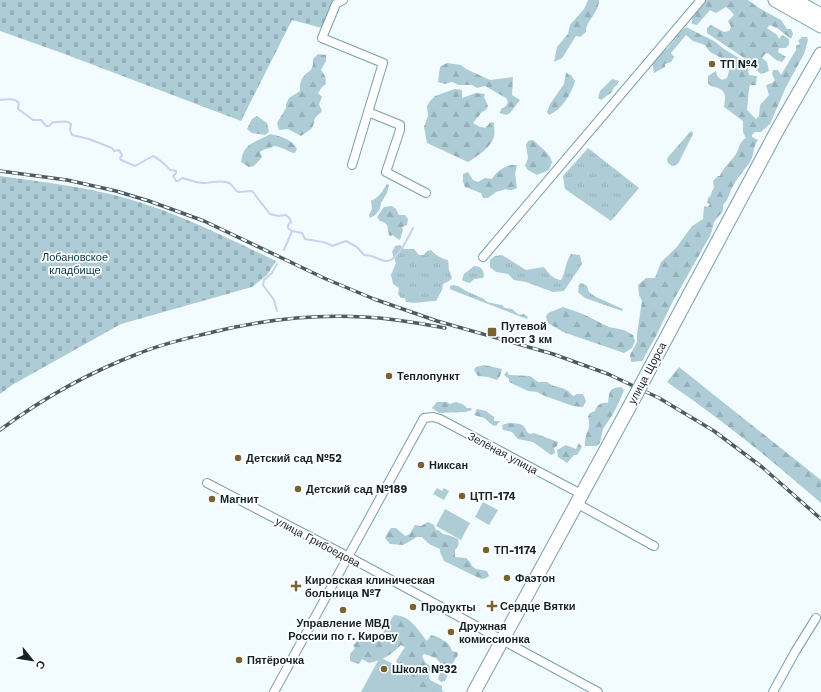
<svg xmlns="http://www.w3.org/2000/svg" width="821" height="692" viewBox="0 0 821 692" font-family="'Work Sans',sans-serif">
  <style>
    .grass { fill: url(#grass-tufts) }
    .forest { fill: url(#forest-firs) }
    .cemetery { fill: url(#cemetery-stones) }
    .park { fill: #aeccd6 }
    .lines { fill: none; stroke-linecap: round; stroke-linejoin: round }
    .stream { stroke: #cad1f0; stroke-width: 2 }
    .minor-casing { stroke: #78a0ad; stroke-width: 10 }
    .primary-casing { stroke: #78a0ad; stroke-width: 15 }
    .trunk-casing { stroke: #78a0ad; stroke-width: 15 }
    .minor { stroke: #fff; stroke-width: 8 }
    .primary { stroke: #fff; stroke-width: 13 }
    .trunk { stroke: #fff; stroke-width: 13 }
    .rail-casing { stroke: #4c5b60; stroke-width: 3.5 }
    .rail { stroke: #fff; stroke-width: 2; stroke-dasharray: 6; stroke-linecap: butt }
    .primary-bridge-casing { stroke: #78a0ad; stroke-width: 15; stroke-linecap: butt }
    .primary-bridge { stroke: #fff; stroke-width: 13 }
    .poi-dot { fill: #796232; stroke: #fff; stroke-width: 1.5 }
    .labels { text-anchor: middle; stroke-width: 3.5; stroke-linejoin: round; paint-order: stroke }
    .poi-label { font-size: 11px; font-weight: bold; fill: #132429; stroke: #fff; text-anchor: start }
    .park-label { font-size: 11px; fill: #003947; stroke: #fff }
    .street-label { font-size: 11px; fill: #132429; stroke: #fff }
  </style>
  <defs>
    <pattern id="grass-tufts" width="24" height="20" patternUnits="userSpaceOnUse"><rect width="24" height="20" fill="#aeccd6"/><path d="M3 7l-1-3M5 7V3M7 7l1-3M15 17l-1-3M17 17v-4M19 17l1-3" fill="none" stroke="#95afb8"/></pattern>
    <pattern id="forest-firs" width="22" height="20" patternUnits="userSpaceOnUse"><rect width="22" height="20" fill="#aeccd6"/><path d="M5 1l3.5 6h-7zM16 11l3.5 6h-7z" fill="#95afb8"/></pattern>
    <pattern id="cemetery-stones" width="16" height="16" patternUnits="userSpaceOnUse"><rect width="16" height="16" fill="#aeccd6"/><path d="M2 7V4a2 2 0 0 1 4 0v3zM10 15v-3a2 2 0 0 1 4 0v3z" fill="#95afb8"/></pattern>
  </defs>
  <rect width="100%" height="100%" fill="#f2fbfe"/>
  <g class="grass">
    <path d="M692,131L693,134L679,162L676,165L672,166L668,163L667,159L669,156L690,132Z"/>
    <path d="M588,148L639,188L611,221L565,189L563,176Z"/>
    <path d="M387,184L389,185L387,193L381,203L380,209L375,215L370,218L369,215L372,209L371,201L379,196Z"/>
    <path d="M400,245L404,249H414L419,255H424L427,251L431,250C435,255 442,259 448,260L449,270L452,278L449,281L443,284L442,290L436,301C425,301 417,304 406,302L405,298H401L398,294L399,288L393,284L391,275L396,263L392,252L395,246Z"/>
    <path d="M571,254L580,255L582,264L564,291L553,292L526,282L514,280L508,274L496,272L490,267V260L495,256L502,255L526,270L544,267C548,273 553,279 561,280C566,271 565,263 571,254Z"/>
    <path d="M474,266C480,266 483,269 484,275L483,278L474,279L470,283L466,282L462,280L464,274Z"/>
    <path d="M582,283L587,286L589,292L596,297L623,309L622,311L585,298L578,292L579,284Z"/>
    <path d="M453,285L458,286L466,291L484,299L487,302L491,303L502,305L505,308L512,309L519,315L524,314L528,317L527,319L452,290L450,289V286Z"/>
  </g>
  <g class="forest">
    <path d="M588,0H599C599,13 586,20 586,32L580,37L576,36L562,58L554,62L557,47L568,34L570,25L584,9Z"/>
    <path d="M704,0H748L759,8L781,20L787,29H791L793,34L791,39L777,28L770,25L767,28L777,35L779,39L782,35L789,39V44L786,48H779L778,52L786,57L782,62L776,60L768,53L765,54L762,58L767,62L769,71L761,74L756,70L753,64L707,33V28L711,25L724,32L729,31L731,27L728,21L734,15L731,11L726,7L716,13L710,10L697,25L692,24C691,14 699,7 704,0Z"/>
    <path d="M686,27L714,41L724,49L747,63L749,75L757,76L756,85H750C748,92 748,103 747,110L756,119L759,116L760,105L769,95L766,85L772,83L775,80L772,74L773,70H778L781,75L796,50V46L800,44L798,41L802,37H807L808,40L804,54L786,87L770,124L761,132H755L752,135V137L758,140C754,145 754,152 752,158C747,168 738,176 733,186C729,193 729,199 723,205V211L714,222L711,234L672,303L656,336L642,361L631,362L630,355L637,342V334L642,301L639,295L638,285L646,278H655L661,262L676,248L692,226L703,219L704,206L708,207L710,204L707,203L708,198L711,195L712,191L714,188L713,181L718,176H720C723,167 731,162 736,154C740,147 738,143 746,138L743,132V121L724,107C726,94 726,89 711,86L708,83V76L716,71L717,76L722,80L727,78L731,63L710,52L705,45L693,41L686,35L671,53L674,57L671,62L665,64V67L654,73L652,62L654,58L668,48L680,32Z"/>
    <path d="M318,54L326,55V61L321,70L325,76L326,84L322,87L318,93L322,97L319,104L322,111L315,118L313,126L311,129L301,136L288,129L279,130L277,123L286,108V104L289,98L300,91C299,81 303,75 311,70L313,65V59Z"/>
    <path d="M447,63L461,65L466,69L490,80L513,77L512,95L520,100L510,113L506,115L500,113L501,109L506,106L508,102L506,98L485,86L477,88L472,85H459L452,82L445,84L438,82L440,67Z"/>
    <path d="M566,73L571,75L575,81C571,95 562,109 549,115L547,112L550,104L564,84Z"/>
    <path d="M612,79L619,81L617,85L614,87L612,92L601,100L598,98L600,91Z"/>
    <path d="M455,89L462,90V98L476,93L485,94L484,97L488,106L486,110L482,112L473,123L478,126L485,128L491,122L494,123C494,127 495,133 494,137C490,148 478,156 468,162L427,143L424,127L428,116L427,106L430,101L435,96Z"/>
    <path d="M257,116L267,123L269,132L265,135L252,133L247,129L252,119Z"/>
    <path d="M270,134C280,136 292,139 297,149L295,153C287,152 284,147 274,146C269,149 265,148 260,152L262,157L254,166L249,167L241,162C243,142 256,143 270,134Z"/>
    <path d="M533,140C540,147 549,152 552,162L549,170L537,175L528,170L525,166L528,158L526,145L528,141Z"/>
    <path d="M511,165H517L515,174L517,188C513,190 510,191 506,189L496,192L488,198H483L481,193L465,187L463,182V174L468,172L473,180L478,182L485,178L492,179C496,172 503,167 511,165Z"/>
    <path d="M392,206L396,209L399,215H405L408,219L407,225L402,227L403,230L400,240L395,237L393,235L390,236C385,229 392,224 380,221L377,217L384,207Z"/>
    <path d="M563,307L583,314L609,327L624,330L633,335L635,341L632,348L624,353L563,332L548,323L546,317L548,313Z"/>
    <path d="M484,365L502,369L500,376L497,380L488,377L478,376L474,370L476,367Z"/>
    <path d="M679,367L821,480V503C772,460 721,419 667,382Z"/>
    <path d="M507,371L509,375L530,376L538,382H547C558,390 563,384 573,396L577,394H583L586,401L583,407L573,406L545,396L537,392L528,391L509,382V379L504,375Z"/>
    <path d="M621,387L624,390L620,400L613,414L603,429L600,443L596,446H585C584,433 592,430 588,417L590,413L595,411C597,405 601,402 608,403C610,392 608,388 621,387Z"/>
    <path d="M437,402H446L450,404L456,402L462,404L467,408H471L472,410L465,412L439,413L432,408Z"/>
    <path d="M477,409L486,411L494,417V421H500L496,426C490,425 489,421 484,418C482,417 477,416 474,415Z"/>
    <path d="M509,423C519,424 523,422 527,432L530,434L534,433L558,442L557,446L554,448L555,453L551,455L533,442L518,439L512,432L503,430L502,425Z"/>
    <path d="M579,443L582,447L577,455H574L567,463L558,457L557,450L566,445L576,449Z"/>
    <path d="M428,522L434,525L436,530H438L443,534L451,536L458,539C459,544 459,546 455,550V557L466,558L470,562L472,566L476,569L487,571L489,576L486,578L481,579L444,561L440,552V549L429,544L422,537H417L403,545L390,544L385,538L388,532L391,528H396L405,536L410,534L415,525L421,526Z"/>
    <path d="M394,615C410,615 418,630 427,641L431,635C439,637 450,642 452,651L457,652L458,655L454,661L445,681L441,682L438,679L442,665L436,658L424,654L422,656L425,662L431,667L429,677L430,680L442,686V691L445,692H400L412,675L408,670L399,666L396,661L405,647L401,645C391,655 383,660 369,663L362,659L359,664L350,661V654L355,648L353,645C364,634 371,641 381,634C386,631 390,620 394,615Z"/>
  </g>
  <g class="cemetery">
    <path d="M0,0H333L322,28L292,20L241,121L62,53L0,31Z"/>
    <path d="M0,176C43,182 87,187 129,199C180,214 228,238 276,261L267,275L252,287L121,324L12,385L0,394Z"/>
  </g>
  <g class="park">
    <path d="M437,488L442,491L444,488L449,491L444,500L433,494Z"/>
    <path d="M483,502L498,510L489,525L475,517Z"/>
    <path d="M445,509L470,523L461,540L436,526Z"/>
    <path d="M380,657L413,675L404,692H361Z"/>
  </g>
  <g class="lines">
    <g class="stream">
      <path d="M0,100C7,100 14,97 19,103L18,109L33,120H41L46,126H49L53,122C60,123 66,119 71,124L70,130L72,135L89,139L112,148L114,151L119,150L122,155L120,158L121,160L135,166L153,156C158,158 167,166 170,170L176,171V173L173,176L176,181H178L182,178C190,180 195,183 204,183C212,183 221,179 229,183C233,185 234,190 238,192L252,191L270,214L278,216L286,215L290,219L291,222L288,225V228L292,231L302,233L305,239C313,241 327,241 332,246L346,241L357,247L364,255C373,255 377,259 385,261C397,263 408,237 413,228"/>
      <path d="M284,250L292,231"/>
      <path d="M277,264L272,273L264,280L263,285L274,300L277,311"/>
    </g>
    <defs>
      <g id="minor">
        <path d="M343,0L336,4L322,38L383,63L352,165"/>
        <path d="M368,112L400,125V130L386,172L426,193"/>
        <path d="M483,257L701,0"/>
        <path d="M207,483L349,557L598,692"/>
        <path d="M576,503L654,546"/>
        <path d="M274,692L424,418L433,417L440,419L581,494"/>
        <path d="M773,692L795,652L816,618"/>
      </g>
      <g id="primary">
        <path d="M649,370L778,129L821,54"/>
        <path d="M474,692L632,402"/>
      </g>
      <g id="trunk">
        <path d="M775,0L821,26"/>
        <path d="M794,0L821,15"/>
      </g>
    </defs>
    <use href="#minor" class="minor-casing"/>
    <use href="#primary" class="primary-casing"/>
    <use href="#trunk" class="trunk-casing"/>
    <use href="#minor" class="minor"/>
    <use href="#primary" class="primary"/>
    <use href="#trunk" class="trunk"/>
    <defs>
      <g id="rail">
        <path d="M0,171L67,180L116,191L149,201L204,221L326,279L374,299L437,321L553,354L608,374L659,398L714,431L762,467L821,519"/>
        <path d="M0,430C43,398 90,372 140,353C164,343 189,338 213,332C262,320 313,314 364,317C391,318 418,323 445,328"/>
      </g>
    </defs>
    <use href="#rail" class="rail-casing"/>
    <use href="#rail" class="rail"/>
    <defs>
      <path id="primary-bridge" d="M632,402L649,370"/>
    </defs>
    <use href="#primary-bridge" class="primary-bridge-casing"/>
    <use href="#primary-bridge" class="primary-bridge"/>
  </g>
  <g class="poi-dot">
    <circle cx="712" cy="64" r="4"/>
    <rect x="487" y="327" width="10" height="10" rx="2"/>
    <circle cx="389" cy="376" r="4"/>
    <circle cx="238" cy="458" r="4"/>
    <circle cx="421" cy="465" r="4"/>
    <circle cx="298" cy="489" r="4"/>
    <circle cx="462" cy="496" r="4"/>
    <circle cx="212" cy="499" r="4"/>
    <circle cx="486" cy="550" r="4"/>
    <circle cx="507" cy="578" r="4"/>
    <path d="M294 580h4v4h4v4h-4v4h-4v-4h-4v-4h4z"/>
    <path d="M490 600h4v4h4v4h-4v4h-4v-4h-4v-4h4z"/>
    <circle cx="413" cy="607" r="4"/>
    <circle cx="343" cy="610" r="4"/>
    <circle cx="451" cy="632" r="4"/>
    <circle cx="239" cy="660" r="4"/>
    <circle cx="384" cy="669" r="4"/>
  </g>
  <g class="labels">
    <g class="poi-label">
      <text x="720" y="68">ТП №4</text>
      <text x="501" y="330">Путевой<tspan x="501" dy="13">пост 3 км</tspan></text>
      <text x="397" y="380">Теплопункт</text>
      <text x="246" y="462">Детский сад №52</text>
      <text x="429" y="469">Никсан</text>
      <text x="306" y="493">Детский сад №189</text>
      <text x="470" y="500">ЦТП-174</text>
      <text x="220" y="503">Магнит</text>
      <text x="494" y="554">ТП-1174</text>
      <text x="515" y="582">Фаэтон</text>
      <text x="305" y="584">Кировская клиническая<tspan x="305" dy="13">больница №7</tspan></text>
      <text x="500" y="610">Сердце Вятки</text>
      <text x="421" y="611">Продукты</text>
      <text x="343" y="627" text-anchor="middle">Управление МВД<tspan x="343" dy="13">России по г. Кирову</tspan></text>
      <text x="459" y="630">Дружная<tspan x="459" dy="13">комиссионка</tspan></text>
      <text x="247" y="664">Пятёрочка</text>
      <text x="392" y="673">Школа №32</text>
    </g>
    <g class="park-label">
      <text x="75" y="261">Лобановское<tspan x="75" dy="13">кладбище</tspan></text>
    </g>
    <g class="street-label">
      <text transform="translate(647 373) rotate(-62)" y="4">улица Щорса</text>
      <text transform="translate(503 453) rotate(28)" y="4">Зелёная улица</text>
      <text transform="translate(318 542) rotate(28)" y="4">улица Грибоедова</text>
    </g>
  </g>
  <g transform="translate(32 660) rotate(120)" stroke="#ffffff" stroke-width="3" paint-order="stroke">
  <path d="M0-3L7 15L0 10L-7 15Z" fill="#132429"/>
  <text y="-6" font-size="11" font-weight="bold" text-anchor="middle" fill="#132429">С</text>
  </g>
</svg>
